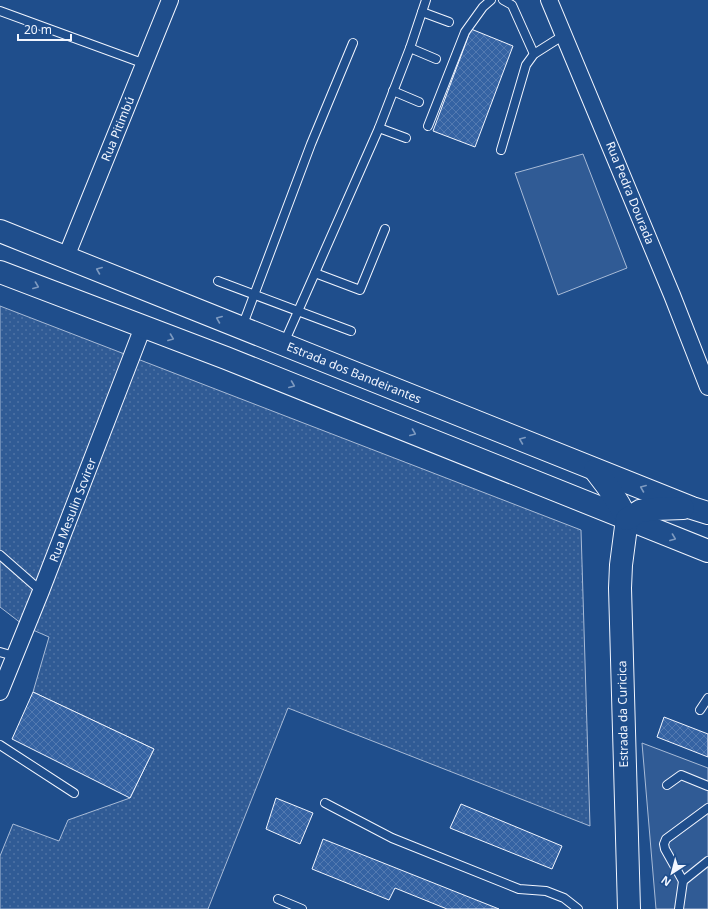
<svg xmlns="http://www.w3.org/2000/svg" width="708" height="909" viewBox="0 0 708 909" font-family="'Noto Sans',sans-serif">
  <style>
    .built { fill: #305b95; stroke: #a8bbd7 }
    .garden { fill: url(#garden-dots); stroke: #a8bbd7 }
    .building { fill: url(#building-cross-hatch); stroke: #f2f6ff }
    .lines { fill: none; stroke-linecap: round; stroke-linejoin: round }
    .lane-casing { stroke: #f2f6ff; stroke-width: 10 }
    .street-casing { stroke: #f2f6ff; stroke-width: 18 }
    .secondary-casing { stroke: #f2f6ff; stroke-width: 24 }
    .lane { stroke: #1f4e8c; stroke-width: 8 }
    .street { stroke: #1f4e8c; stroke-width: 16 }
    .secondary { stroke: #1f4e8c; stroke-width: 22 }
    .oneway { stroke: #7e9ac0 }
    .labels { text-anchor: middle; stroke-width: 3; stroke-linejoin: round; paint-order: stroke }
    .street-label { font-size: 12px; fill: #f2f6ff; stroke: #1f4e8c }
  </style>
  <defs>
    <pattern id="garden-dots" width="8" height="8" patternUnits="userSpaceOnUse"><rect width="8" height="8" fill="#305b95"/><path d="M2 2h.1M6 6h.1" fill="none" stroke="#4e73a5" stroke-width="1.8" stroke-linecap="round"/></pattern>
    <pattern id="building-cross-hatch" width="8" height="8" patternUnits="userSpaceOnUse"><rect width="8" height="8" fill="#3563a3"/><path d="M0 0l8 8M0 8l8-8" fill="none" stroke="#537ab1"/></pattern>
  </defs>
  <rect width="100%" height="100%" fill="#1f4e8c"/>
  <g class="built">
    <path d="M583,154L627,268L558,295L515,173Z"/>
    <path d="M642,743L708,768V909H656Z"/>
  </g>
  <path class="garden" d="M0,306L581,530L590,826L288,708L208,909H0V856L13,824L59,841L68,820L130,798L154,749L33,692L49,637L26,627L0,607Z"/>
  <g class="building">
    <path d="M471,29L513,46L475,147L433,131Z"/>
    <path d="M33,692L154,749L130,798L12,739Z"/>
    <path d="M664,717L708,734V757L657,737Z"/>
    <path d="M276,798L313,813L300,844L266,829Z"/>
    <path d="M461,804L562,846L552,869L450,828Z"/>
    <path d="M323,839L499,909H447L395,888L389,900L312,869Z"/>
  </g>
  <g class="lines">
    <defs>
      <g id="lane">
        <path d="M503,0L512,5L534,54"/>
        <path d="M0,11L145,64"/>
        <path d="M422,12L449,22"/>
        <path d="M410,48L436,59"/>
        <path d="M393,91L419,102"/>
        <path d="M428,126L465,32L483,7L491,0"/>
        <path d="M379,128L406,138"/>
        <path d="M501,150L526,65L534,54L564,35"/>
        <path d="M315,273L360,290L385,229"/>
        <path d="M218,281L351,331"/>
        <path d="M242,327L311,144L353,43"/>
        <path d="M284,343L379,128L410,48L426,0"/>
        <path d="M0,555L41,591"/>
        <path d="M0,652L14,656"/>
        <path d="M700,710L708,698"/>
        <path d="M0,745L74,793"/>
        <path d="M667,785L681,775L708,786"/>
        <path d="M325,803L392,838L519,889L546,891L564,898L578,909"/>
        <path d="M683,881L665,849L664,844L666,839L708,808"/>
        <path d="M278,899L302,909"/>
        <path d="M679,909L683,881L708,861"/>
      </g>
      <g id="street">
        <path d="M549,0L672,295L708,387"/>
        <path d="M66,257L170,0"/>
        <path d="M0,692L41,591L143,327"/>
      </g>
      <g id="secondary">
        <path d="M0,231L692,508L708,513"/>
        <path d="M0,272L226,358L708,551"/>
        <path d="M595,470C608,486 618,501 627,519"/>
        <path d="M627,519L621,565L620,588L629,909"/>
        <path d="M627,519L640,511L655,509L683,508"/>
      </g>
    </defs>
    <use href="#lane" class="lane-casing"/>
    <use href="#street" class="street-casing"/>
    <use href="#secondary" class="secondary-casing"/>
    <use href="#lane" class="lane"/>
    <use href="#street" class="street"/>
    <use href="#secondary" class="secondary"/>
  </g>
  <defs><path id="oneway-chevron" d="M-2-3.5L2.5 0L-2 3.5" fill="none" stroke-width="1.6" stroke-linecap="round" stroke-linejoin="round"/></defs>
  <g class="oneway">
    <use href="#oneway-chevron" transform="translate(99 270) rotate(-158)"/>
    <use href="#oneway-chevron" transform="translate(36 286) rotate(21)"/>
    <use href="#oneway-chevron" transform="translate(219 319) rotate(-158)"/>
    <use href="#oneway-chevron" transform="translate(171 338) rotate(21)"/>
    <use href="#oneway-chevron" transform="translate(292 385) rotate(22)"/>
    <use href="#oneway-chevron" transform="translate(413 433) rotate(22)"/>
    <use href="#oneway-chevron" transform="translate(522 440) rotate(-158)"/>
    <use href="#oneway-chevron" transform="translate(643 488) rotate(-158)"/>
    <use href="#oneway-chevron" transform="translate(673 538) rotate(21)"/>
  </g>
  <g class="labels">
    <g class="street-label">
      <text transform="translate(118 129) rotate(-68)" y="4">Rua Pitimbú</text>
      <text transform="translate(630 193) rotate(68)" y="4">Rua Pedra Dourada</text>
      <text transform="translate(354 373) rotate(22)" y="4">Estrada dos Bandeirantes</text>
      <text transform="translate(73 510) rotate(-69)" y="4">Rua Mesulin Scvirer</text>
      <text transform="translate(623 714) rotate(-91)" y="4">Estrada da Curicica</text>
    </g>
  </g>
  <g transform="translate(672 873) rotate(216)" stroke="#1f4e8c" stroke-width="3" paint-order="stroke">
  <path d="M0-3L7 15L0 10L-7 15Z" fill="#f2f6ff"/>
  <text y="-6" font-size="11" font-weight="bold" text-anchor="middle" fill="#f2f6ff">N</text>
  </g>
  <path d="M18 34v6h53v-6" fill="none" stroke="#f2f6ff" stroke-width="2"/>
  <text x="24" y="34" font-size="12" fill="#f2f6ff" stroke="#1f4e8c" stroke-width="3" paint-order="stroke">20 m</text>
</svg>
